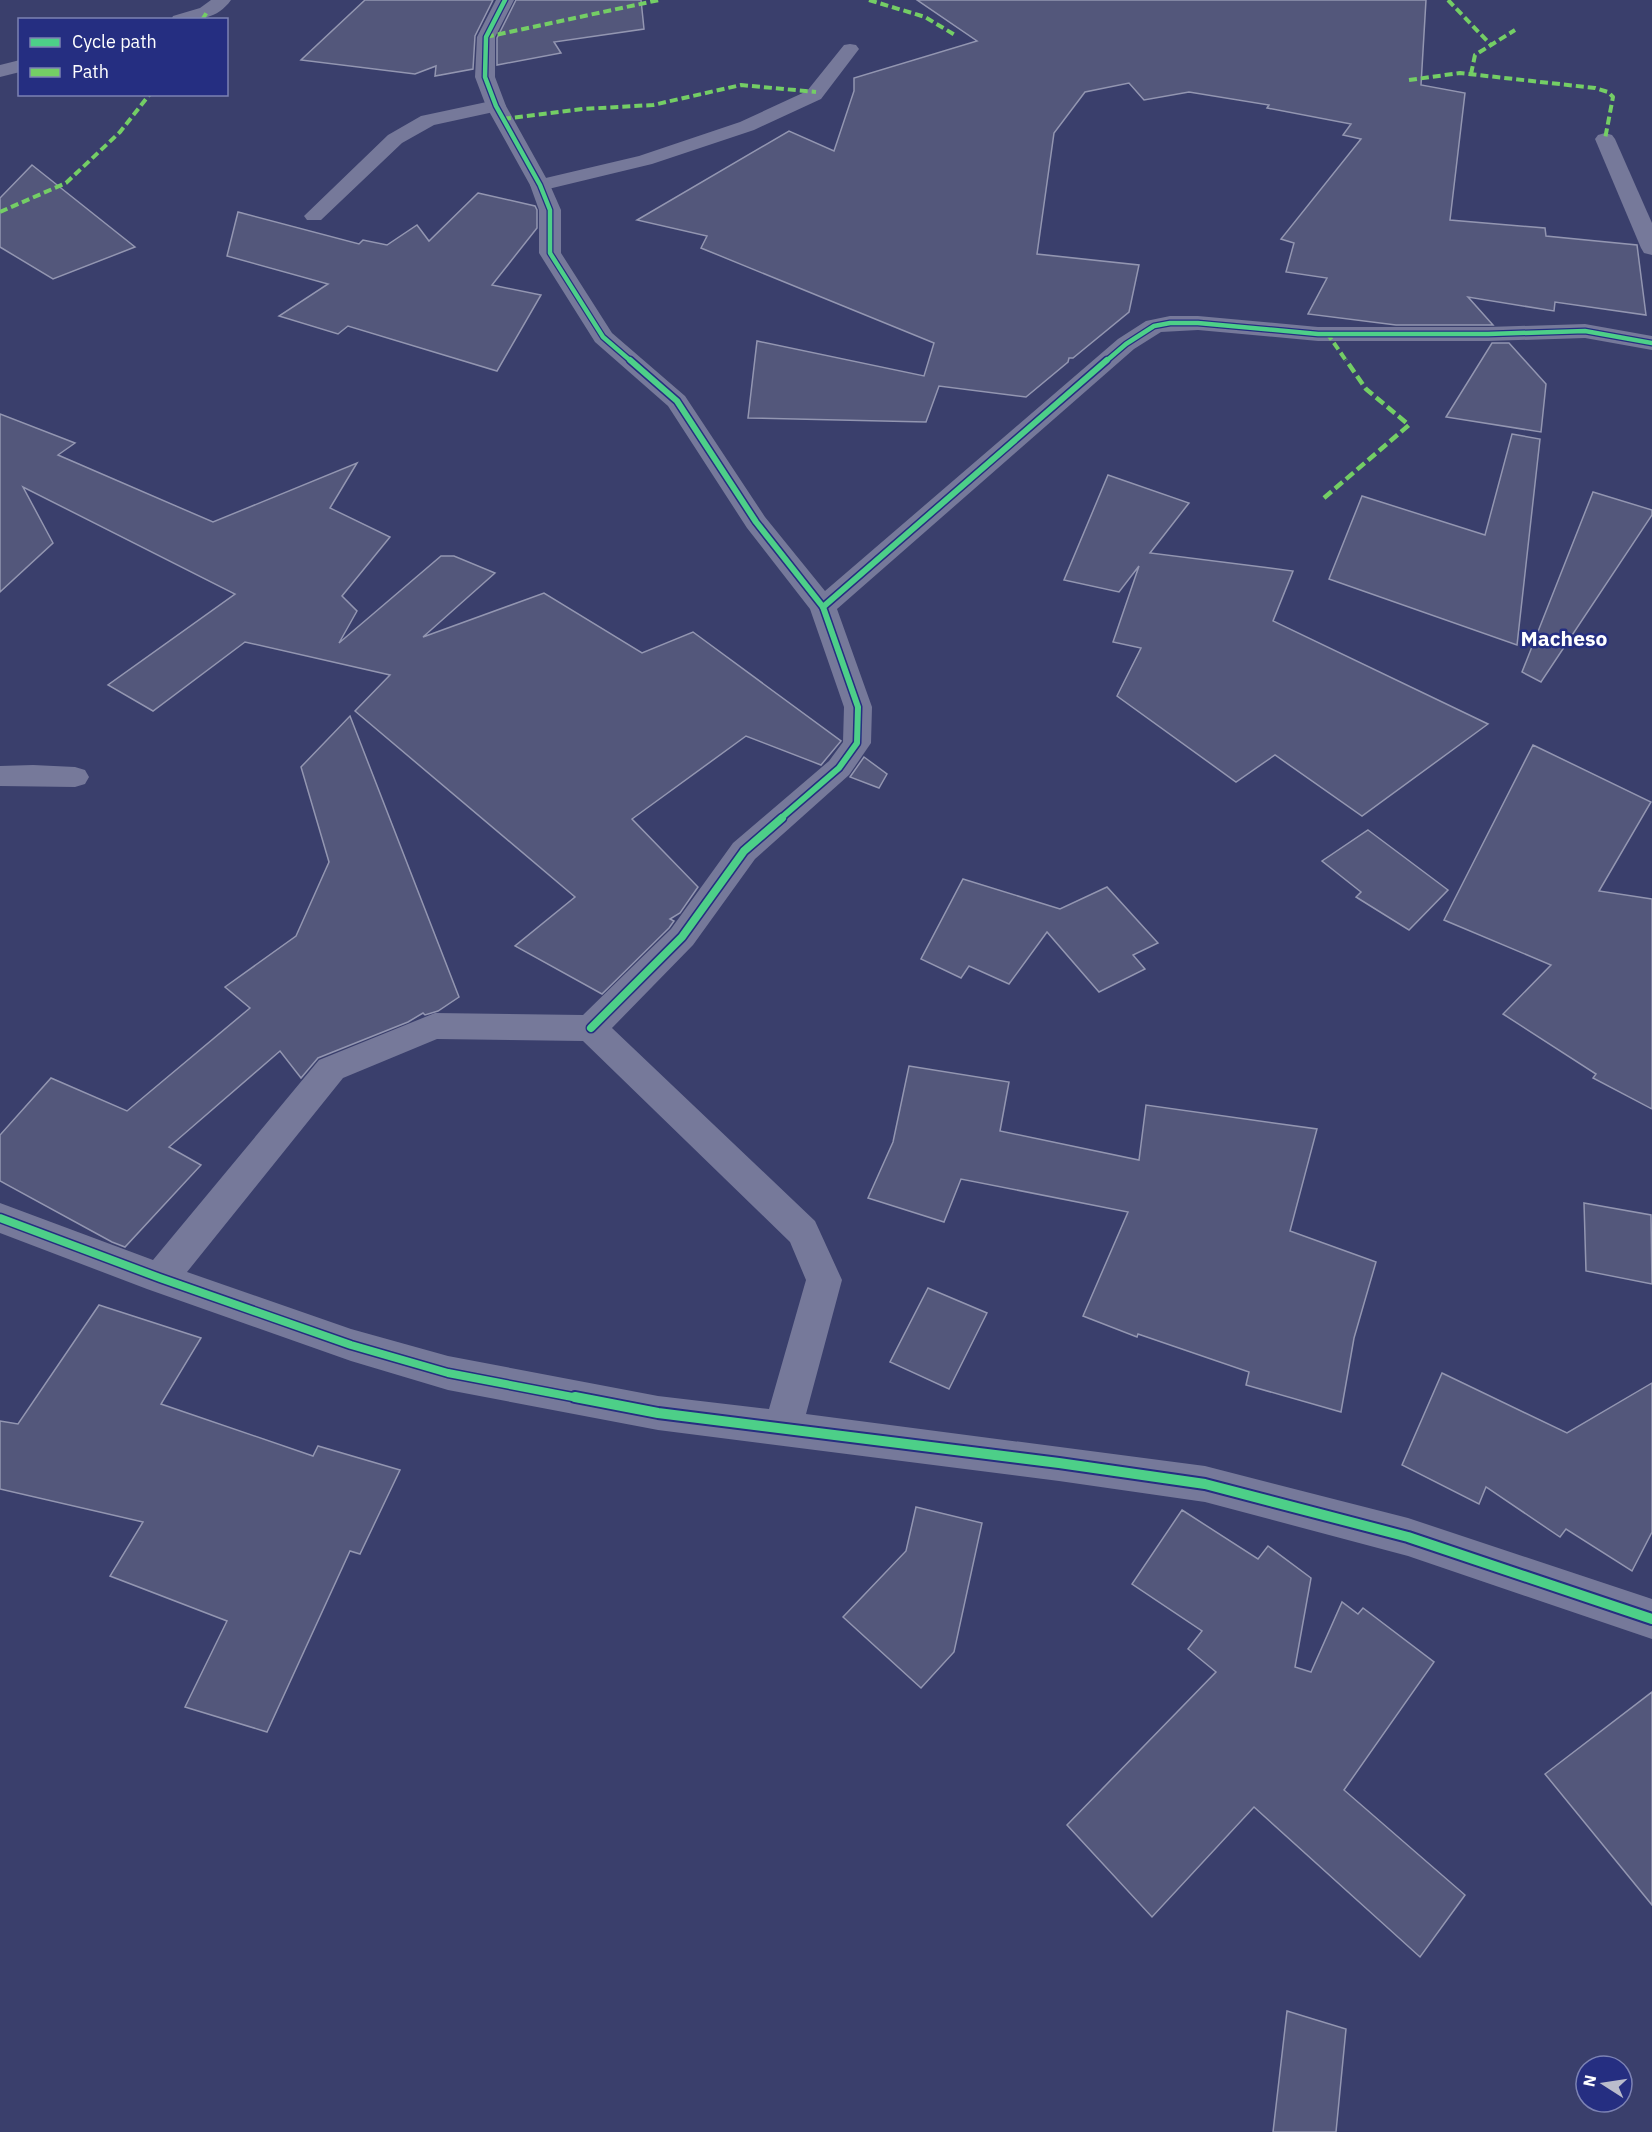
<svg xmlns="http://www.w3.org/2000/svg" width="1652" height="2132" viewBox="0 0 1652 2132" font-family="'IBM Plex Sans',sans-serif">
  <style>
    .building { fill: #53577b; stroke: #9396b1; stroke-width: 1.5 }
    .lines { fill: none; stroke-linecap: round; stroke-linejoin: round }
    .service { fill: #76799a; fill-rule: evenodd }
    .minor { fill: #76799a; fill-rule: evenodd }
    .quiet-far1 { stroke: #74ce65; stroke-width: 4; stroke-dasharray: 8 4; stroke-linecap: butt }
    .quiet { stroke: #74ce65; stroke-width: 4.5; stroke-dasharray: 10 4.5; stroke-linecap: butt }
    .cycleway-far3-casing { stroke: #252e81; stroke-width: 7 }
    .cycleway-far2-casing { stroke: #252e81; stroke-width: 9 }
    .cycleway-far1-casing { stroke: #252e81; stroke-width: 11 }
    .cycleway-casing { stroke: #252e81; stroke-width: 14 }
    .cycleway-far3 { stroke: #4dcf88; stroke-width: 4.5 }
    .cycleway-far2 { stroke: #4dcf88; stroke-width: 6 }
    .cycleway-far1 { stroke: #4dcf88; stroke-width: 8 }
    .cycleway { stroke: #4dcf88; stroke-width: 10 }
    .labels { text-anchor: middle; stroke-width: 5; stroke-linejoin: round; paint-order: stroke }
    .quarter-label { font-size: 21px; font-weight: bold; fill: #fff; stroke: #252e81 }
  </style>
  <rect width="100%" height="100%" fill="#3a3f6c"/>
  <g class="building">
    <path d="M365,0H493L475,36L473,69L435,76L436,66L415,74L301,60Z"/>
    <path d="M516,0H641L644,29L554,42L561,53L497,65V38Z"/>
    <path d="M917,0H1426L1421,85L1465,93L1450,220L1545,228L1546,236L1637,245L1646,315L1555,302L1554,311L1468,297L1493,325H1396L1308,314L1327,278L1286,272L1294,243L1281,239L1361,139L1343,135L1351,124L1267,108L1269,105L1189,92L1144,100L1129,83L1085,92L1054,133L1037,254L1139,265L1129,312L1073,358H1069L1068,362L1026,397L939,386L926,422L748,418L757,341L924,376L934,343L701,248L707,236L637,220L789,131L834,151L854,91V78L977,41Z"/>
    <path d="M32,165L135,247L53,279L0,247V198Z"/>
    <path d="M478,193L535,206L537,210V228L492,285L541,295L497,371L348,326L338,334L279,316L328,284L227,256L238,212L359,244L363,240L387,245L417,225L429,241Z"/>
    <path d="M1492,343H1509L1546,384L1541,432L1446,417Z"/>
    <path d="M0,414L75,443L58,455L213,522L357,463L330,508L390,537L342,596L357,611L339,643L441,556H454L495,573L423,637L544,593L642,653L693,632L841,741L821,765L746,736L632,819L698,887L680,913L670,919L674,921L669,928L602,994L515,946L575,897L355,711L390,675L245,642L153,711L108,685L235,594L23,487L53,543L0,592Z"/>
    <path d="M1512,434L1540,439L1517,645L1329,579L1362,496L1485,535Z"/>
    <path d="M1108,475L1189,503L1150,553L1293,571L1273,621L1488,724L1362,816L1275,755L1236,782L1117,696L1141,648L1113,642L1139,566L1119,592L1064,580Z"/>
    <path d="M1593,492L1652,510V515L1541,682L1522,672Z"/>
    <path d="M350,716L459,997L438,1011L425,1015L423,1013L408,1022L318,1058L301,1078L280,1051L169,1147L201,1165L125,1247L112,1242L0,1181V1135L51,1078L127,1111L250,1008L225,987L296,936L329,862L301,767Z"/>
    <path d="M1533,745L1651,802L1599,891L1652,899V1109L1593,1078L1596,1074L1503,1014L1551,965L1444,920Z"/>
    <path d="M864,757L887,774L879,788L850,777Z"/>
    <path d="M1368,830L1448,890L1409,930L1356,897L1361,892L1322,861Z"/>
    <path d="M963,879L1060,909L1107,887L1158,943L1133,955L1145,969L1099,992L1047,932L1009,984L969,966L961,978L921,959Z"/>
    <path d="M909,1066L1009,1082L1000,1131L1139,1160L1146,1105L1317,1129L1290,1231L1376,1262L1354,1338L1341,1412L1246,1385L1249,1372L1138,1334L1137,1337L1083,1316L1128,1212L961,1179L944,1222L868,1198L893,1142Z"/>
    <path d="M1584,1203L1651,1215L1652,1284L1586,1271Z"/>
    <path d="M928,1288L987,1313L949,1389L890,1362Z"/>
    <path d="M99,1305L201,1338L161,1404L313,1456L318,1446L400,1470L360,1554L350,1551L267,1732L185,1707L227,1621L110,1576L143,1522L0,1489V1421L18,1424Z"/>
    <path d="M1442,1373L1567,1433L1652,1383V1532L1632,1571L1566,1529L1560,1537L1486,1487L1479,1504L1402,1465Z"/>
    <path d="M916,1507L982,1523L954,1652L921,1688L843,1617L906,1551Z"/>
    <path d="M1182,1510L1258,1559L1268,1546L1311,1578L1295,1667L1311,1672L1342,1602L1358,1614L1363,1608L1434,1662L1344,1790L1465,1895L1420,1957L1254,1807L1152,1917L1067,1825L1216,1672L1188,1649L1202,1631L1132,1584Z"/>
    <path d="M1652,1692V1905L1545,1774Z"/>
    <path d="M1287,2011L1346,2029L1336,2132H1273Z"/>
  </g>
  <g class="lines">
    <g class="service">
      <path d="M850,44L856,45L859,49L821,99L754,130L652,164L540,191L533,189L530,185L533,181L639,156L740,122L807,91L844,45Z"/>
      <path d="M496,100L503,102L506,106L503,110L434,125L402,143L321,220H307L304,216L388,135L421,116Z"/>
      <path d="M33,765L75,767L85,770L89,777L85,784L75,787L0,786V766Z"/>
    </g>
    <g class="minor">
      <path d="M211,0H231C216,21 195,20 171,20L173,16L200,8Z"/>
      <path d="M496,0H514L495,37V77L506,106L550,185L561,210V253L612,333L685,396L765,517L825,591L1118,339L1146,321L1170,316H1198L1318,327H1488L1585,324L1652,336V350L1585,338L1488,341H1318L1198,330L1161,332L1134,349L837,609L872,707L871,743L849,775L755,859L693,945L612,1028L815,1221L842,1280L806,1414L1205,1466L1408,1518L1652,1599V1639L1408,1556L1205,1502L1059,1481L658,1430L448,1390L351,1361L147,1289L0,1233V1203L153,1260L319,1060L435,1013L583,1015L671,929L733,843L829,761L843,742L844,707L810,609L747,528L668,406L595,342L539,253V210L530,185L486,106L475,77L477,37ZM437,1039L583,1041L790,1242L806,1280L769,1409L658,1396L448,1356L351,1329L187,1272L343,1078Z"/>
      <path d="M20,60V72L0,77V65Z"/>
      <path d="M1605,133L1612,135L1615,139L1652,223V255L1644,253L1641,248L1595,139L1598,135Z"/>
    </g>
    <g class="quiet-far1">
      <path d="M869,0L925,17L955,35"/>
      <path d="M1448,0L1491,45"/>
      <path d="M202,20L207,12"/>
      <path d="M486,37L659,0"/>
      <path d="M1471,74L1475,55L1515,30"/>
      <path d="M1409,80L1460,73L1595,88L1608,92L1613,97L1605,139"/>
      <path d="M503,119L583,109L653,105L741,85L816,92"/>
      <path d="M0,212L66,183L120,132L150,94"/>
      <path d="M1327,333L1347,362"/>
    </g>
    <path class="quiet" d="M1324,498L1409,425L1366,389L1346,360"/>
    <defs>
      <g id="cycleway-far3">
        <path d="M505,0L486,37L485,77L496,106L540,185L550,210V253L603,337L632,362"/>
        <path d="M1105,362L1126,344L1154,326L1170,323H1198L1318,334H1488L1585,331L1652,343"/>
      </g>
      <g id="cycleway-far2">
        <path d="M630,360L677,401L756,522L823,607L858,707L857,743L839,768L780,819"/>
        <path d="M823,607L1107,360"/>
      </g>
      <g id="cycleway-far1">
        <path d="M591,1028L682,937L744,851L782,818"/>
        <path d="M0,1218L160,1278L351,1345L448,1373L583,1399"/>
      </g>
      <path id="cycleway" d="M575,1397L658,1413L1059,1463L1205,1484L1408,1537L1652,1619"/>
    </defs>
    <use href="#cycleway-far3" class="cycleway-far3-casing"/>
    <use href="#cycleway-far2" class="cycleway-far2-casing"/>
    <use href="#cycleway-far1" class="cycleway-far1-casing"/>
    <use href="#cycleway" class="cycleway-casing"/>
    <use href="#cycleway-far3" class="cycleway-far3"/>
    <use href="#cycleway-far2" class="cycleway-far2"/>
    <use href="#cycleway-far1" class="cycleway-far1"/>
    <use href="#cycleway" class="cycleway"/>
  </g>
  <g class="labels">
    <g class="quarter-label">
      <text x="1564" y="646">Macheso</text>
    </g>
  </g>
  <rect x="18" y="18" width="210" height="78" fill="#252e81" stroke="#7c82b3" stroke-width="1.5"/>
  <rect x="30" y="38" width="30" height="9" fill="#4dcf88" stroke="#7c82b3" stroke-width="1.5"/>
  <text x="72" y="48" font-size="18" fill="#ffffff">Cycle path</text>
  <rect x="30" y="68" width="30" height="9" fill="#74ce65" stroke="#7c82b3" stroke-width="1.5"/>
  <text x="72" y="78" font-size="18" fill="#ffffff">Path</text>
  <g transform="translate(1604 2084) rotate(282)"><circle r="28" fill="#252e81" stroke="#7c82b3" stroke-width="1.5"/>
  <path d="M0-4.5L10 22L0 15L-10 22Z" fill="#babccc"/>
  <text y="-9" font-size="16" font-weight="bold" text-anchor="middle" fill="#ffffff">N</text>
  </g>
</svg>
